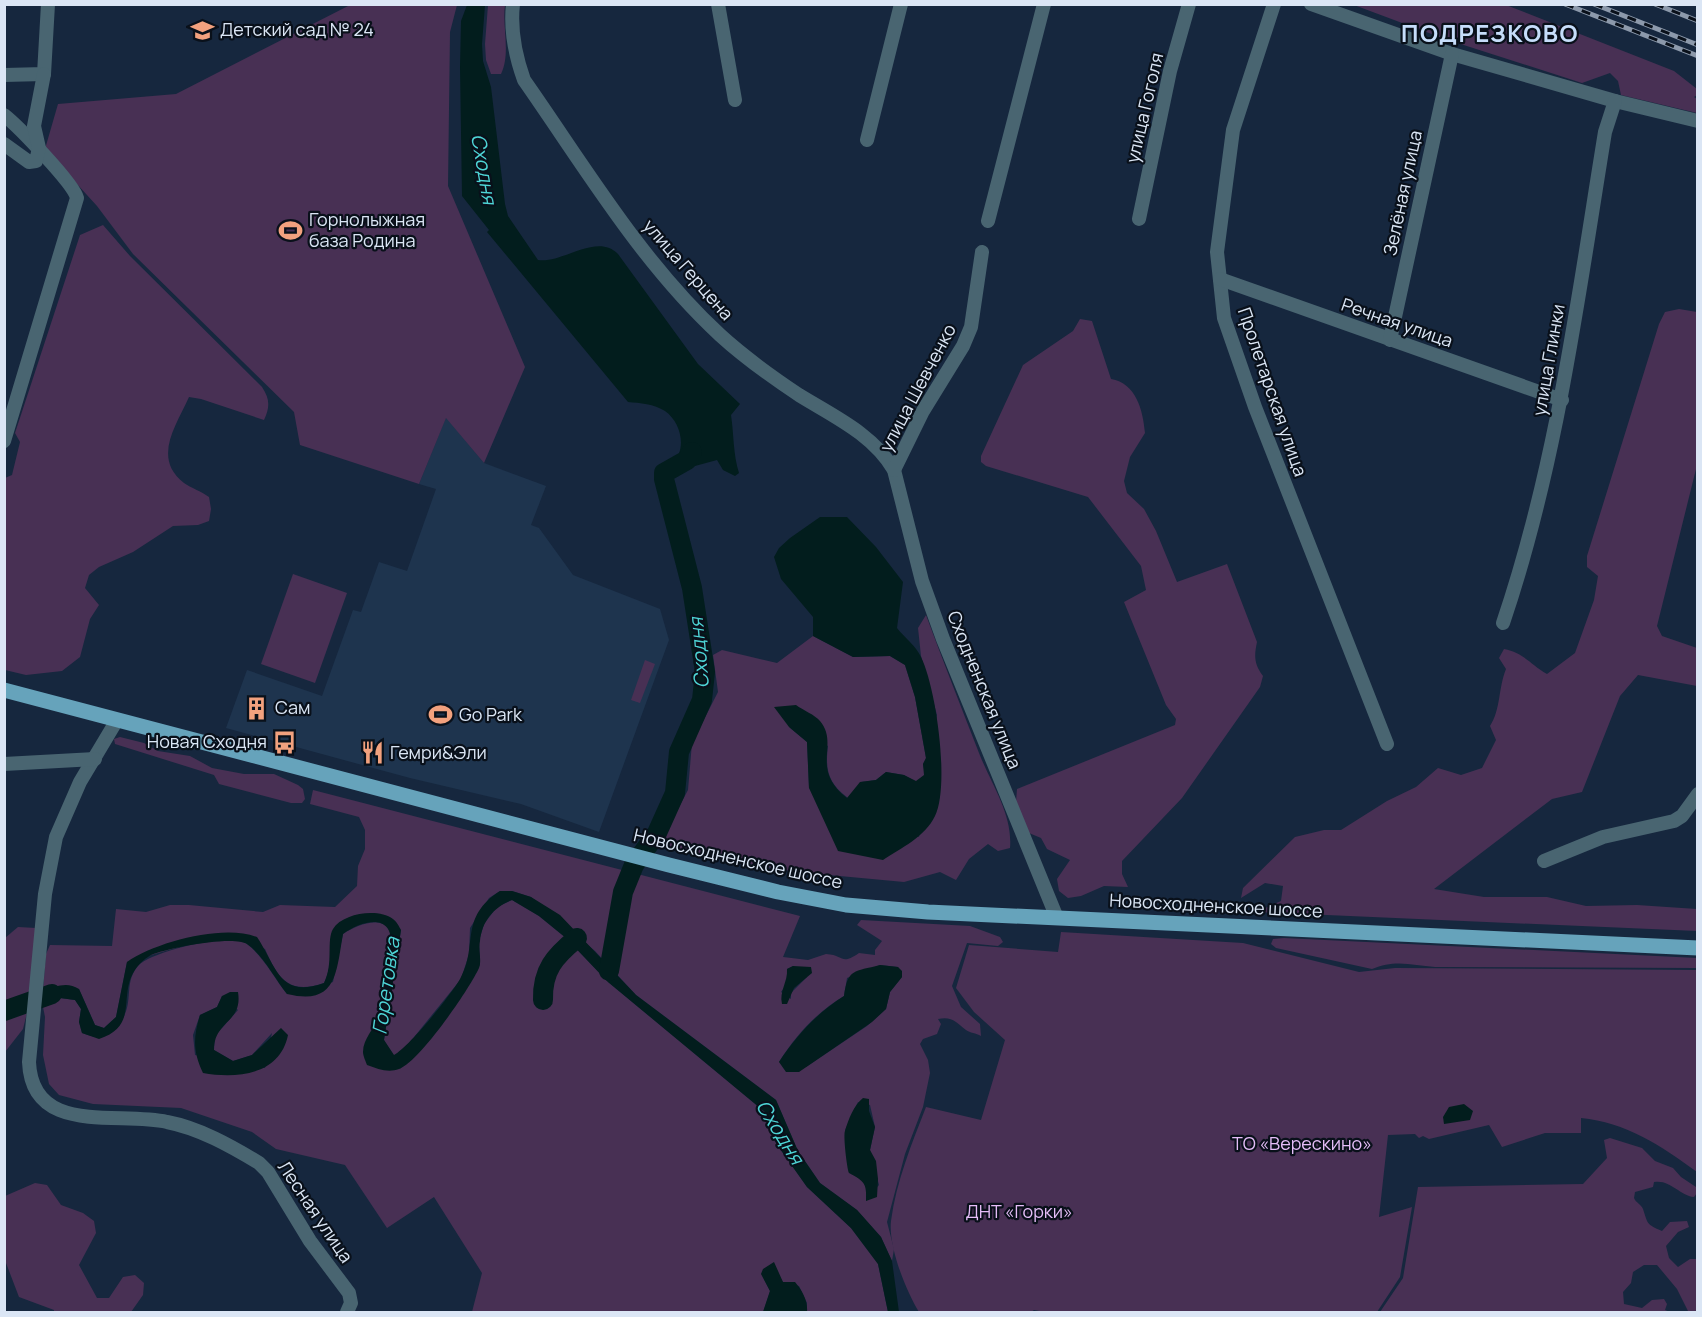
<svg xmlns="http://www.w3.org/2000/svg" width="1702" height="1317" viewBox="0 0 1702 1317" font-family="Manrope,sans-serif">
  <style>
    .built { fill: #1e344e }
    .green { fill: #483054; fill-rule: evenodd }
    .water { fill: #021d1d }
    .lines { fill: none; stroke-linecap: round; stroke-linejoin: round }
    .river { stroke: #021d1d; stroke-width: 20 }
    .minor { stroke: #496571; stroke-width: 14 }
    .major { stroke: #66a3bb; stroke-width: 15 }
    .rail-casing { stroke: #8c99ab; stroke-width: 5 }
    .rail { stroke: #09101a; stroke-width: 3; stroke-dasharray: 9; stroke-linecap: butt }
    .labels { text-anchor: middle; stroke-width: 4.5; stroke-linejoin: round; paint-order: stroke }
    .poi-label { font-size: 18px; fill: #dbe6f5; stroke: #09101a; text-anchor: start }
    .street-label { font-size: 18px; fill: #dbe6f5; stroke: #09101a }
    .park-label { font-size: 18px; fill: #e5bdf8; stroke: #09101a }
    .water-label { font-size: 20px; font-style: italic; fill: #4ed5d6; stroke: #09101a }
    .district-label { font-size: 24px; font-weight: bold; letter-spacing: 1.5px; fill: #c6ddfa; stroke: #09101a }
  </style>
  <rect width="100%" height="100%" fill="#16273e"/>
  <path class="built" d="M446,417L484,463L546,486L531,525L539,528L573,575L660,609L669,640L599,832L521,804L410,778L226,728L247,670L322,696L353,610L361,612L379,562L407,571L436,489L419,484Z"/>
  <g class="green">
    <path d="M350,5H457L450,32L448,186L525,367L484,463L446,418L419,484L300,445L294,412L133,254L97,206L45,149L58,104L176,94Z"/>
    <path d="M488,5H505C502,28 511,53 501,74H491L486,60L485,44Z"/>
    <path d="M1354,5H1506L1674,71L1697,89V95L1694,97L1697,99V113L1621,95L1618,81L1610,73L1582,83L1445,39Z"/>
    <path d="M103,225L130,256L262,387C270,399 270,407 264,420L201,399L189,397C176,426 152,458 184,483C191,488 201,491 209,497L211,509L209,521L198,525L173,526L133,552L99,567L89,575L85,588L99,605L90,619L80,657L62,671L26,675L5,670V478L12,475L20,442L15,433L80,235Z"/>
    <path d="M1679,309L1697,312V465L1657,626L1662,636L1697,648V686L1638,675L1620,696L1582,792L1552,799L1434,889L1484,897H1547L1586,906L1637,905L1697,909V931L1256,912L1281,901L1283,886L1265,883L1241,898L1243,888L1295,837L1324,830H1341L1387,801L1416,787L1438,768L1461,775L1482,768L1496,740L1490,726C1501,709 1498,689 1506,669L1499,658L1504,649C1524,653 1530,664 1547,674L1575,653L1594,600L1598,576L1587,567V556L1659,324L1665,312Z"/>
    <path d="M1080,319L1092,321L1111,379C1136,383 1143,410 1145,433L1130,457L1124,481L1127,493L1144,509L1156,531L1177,582L1227,564L1257,642C1254,656 1254,664 1263,676L1260,687L1182,798L1122,861V874L1128,887L1104,886L1081,896L1068,898L1059,891L1057,879L1070,860L1047,849L1041,838L1029,833L1016,802L1017,789L1175,725L1176,719L1166,705L1124,602L1146,590L1141,566L1088,497L986,466L981,462V456L1023,365L1073,331Z"/>
    <path d="M293,574L347,593L315,683L261,664Z"/>
    <path d="M926,615C943,661 961,707 979,753C991,784 1013,814 1010,848L998,851L988,844L969,859L956,880L940,872L904,882L797,872L695,855L659,845L688,790L692,743L718,692L713,655L722,650L777,663L813,636L853,657L890,656L905,665L915,697L926,758L923,764L925,775L916,782L904,775L886,772L876,780L861,782L848,798C828,783 825,770 828,746L789,727L807,742L809,788L919,837L937,715L921,656L918,628Z"/>
    <path d="M645,660L655,664L640,703L631,700Z"/>
    <path d="M120,737L144,743L158,751L190,756L212,768L244,774H274L298,785L303,789L305,799L302,803H291L219,784L214,775L115,744L114,739Z"/>
    <path d="M313,790L800,916L783,957L808,960L826,954C845,955 840,966 859,953L875,955V950L882,941L857,925L861,920L970,926L1000,937L1003,942L998,946L967,943L952,986L961,1007L980,1024L981,1036C976,1033 970,1033 966,1030C956,1022 952,1016 938,1019L941,1024L937,1034L923,1039L920,1044L928,1060L930,1073L923,1107L905,1154L887,1222L894,1249L892,1261L881,1237L857,1210L820,1183L798,1151L776,1100L636,995L595,951L531,897L512,891H500L489,898L470,928L469,954L461,979L406,1047L394,1056L384,1040L401,930L371,913L330,939C331,956 331,968 324,983C289,995 278,979 265,949L227,933L127,962L116,1017L104,1028L95,1025L79,989L43,990L46,954L50,945L112,946L116,909L146,912L170,905H189L263,912L280,905L335,907L357,886L358,866L365,849V830L359,817L310,804ZM880,965L898,967L902,977L890,992L886,1009L867,1026L806,1067L779,1062C796,1035 817,1012 844,996L847,978ZM793,966L807,977L791,993V999L781,992L788,982L787,969ZM858,1102L870,1105L875,1127L870,1150L879,1185L866,1201L867,1188L860,1177L855,1176L845,1136V1130Z"/>
    <path d="M512,900L539,916L566,938L608,982L765,1112L778,1146L807,1187L851,1228L878,1264L888,1312H807V1303L799,1286L783,1282L776,1273L764,1279L770,1291L763,1312H472L482,1273L434,1197L387,1228L345,1165L276,1149L252,1132L181,1108L93,1104L59,1095L49,1084L43,1055L45,1017L42,1002L60,998L75,1000L81,1009L79,1022L82,1033C99,1039 105,1040 117,1025C120,1022 124,1018 125,1014C132,998 125,981 138,966C151,951 231,932 247,944C263,956 275,979 287,994L333,982L343,934C361,922 395,911 391,947C390,959 384,971 382,983C379,1000 381,1013 371,1027L400,1069L480,965L479,941L484,924L497,907ZM222,996L238,1010L215,1036L214,1050L233,1061L252,1055L272,1033L265,1068L195,1055L193,1035L200,1015L217,1007Z"/>
    <path d="M18,927L36,928L29,1005L23,1029L5,1052V938Z"/>
    <path d="M1061,932L1243,943L1359,972L1395,968L1697,970V1172C1662,1146 1625,1122 1581,1118V1133H1545L1502,1147L1489,1125L1429,1139L1423,1136L1419,1138L1415,1134L1388,1135L1379,1217L1412,1207L1400,1277L1377,1312H1045L1034,1310L1031,1312H919C906,1291 888,1246 891,1221C896,1182 912,1143 926,1107L981,1120L1005,1040L974,1012L956,988L969,945L1058,952Z"/>
    <path d="M1284,938L1697,958V968L1435,967C1413,965 1394,959 1372,969L1276,948L1271,944L1273,939Z"/>
    <path d="M1610,1138L1642,1148L1655,1161L1673,1168L1681,1177L1696,1187L1697,1193L1694,1197C1679,1195 1670,1179 1654,1182L1653,1187L1635,1192L1634,1198C1636,1203 1641,1204 1643,1209C1648,1224 1646,1224 1662,1231L1670,1222L1687,1221L1689,1227L1678,1232L1666,1246L1669,1258L1678,1267L1690,1259H1697V1312L1688,1311L1677,1289L1657,1265H1644L1633,1272L1631,1283L1623,1292L1624,1304L1642,1308L1652,1300L1664,1299L1667,1304L1665,1310L1670,1312H1380L1403,1278L1418,1187L1583,1184L1607,1158L1604,1140Z"/>
    <path d="M35,1183L47,1185L61,1205L83,1213L94,1221L96,1233L79,1265L97,1298H109L123,1277L135,1275L144,1283L143,1295L131,1312H54V1310L19,1297L6,1263L5,1196Z"/>
  </g>
  <g class="water">
    <path d="M467,5H485L482,44L483,61L491,87L505,204L508,216L538,260C562,264 597,232 618,254L698,364L740,404L731,415C734,435 733,454 739,473L735,476L723,470L717,460L673,472L670,465C688,452 682,423 665,411C654,404 640,403 628,402L487,232L489,230L462,196L460,67L461,21Z"/>
    <path d="M820,517H847L876,547L903,582L897,628C904,637 916,646 921,657C936,687 950,785 935,816C925,837 901,848 883,860L838,851L809,788L807,742L789,727L774,707L796,705C803,710 815,715 820,721C840,745 809,768 847,798L860,782L876,780L886,772L904,775L916,781L924,775L923,764L926,758L915,697L905,665L890,656L853,657L813,636V617L781,579L774,557L779,548L790,538Z"/>
    <path d="M500,891H512L531,897L560,915L636,995L776,1100L798,1151L820,1183L857,1210L881,1237L892,1261L899,1312H888L878,1264L851,1228L807,1187L778,1146L765,1112L608,982L566,938L539,916L512,900C494,907 482,921 480,941C478,950 482,960 479,968C469,990 419,1062 399,1069C388,1073 378,1069 367,1065C366,1062 363,1056 363,1052C363,1038 376,1027 379,1015C382,1005 380,993 382,983C384,971 390,959 391,947C394,911 361,921 343,934C336,973 337,1006 287,994C275,979 263,955 247,944C234,935 166,948 151,955C147,957 140,963 137,967C116,994 141,1025 99,1039L82,1033L79,1022L81,1009L75,1000L60,998L42,1002L43,990C55,987 67,981 79,989L95,1025L104,1028L116,1017L127,962C156,942 223,924 257,937C277,967 279,999 324,983C334,963 326,941 333,929C343,913 378,908 393,919C396,921 399,926 401,930L384,1040L394,1055C410,1046 450,996 460,979C479,946 458,918 500,891Z"/>
    <path d="M880,965L898,967L902,971V977L890,992L886,1009L872,1022L799,1072H786L779,1062C797,1035 817,1013 844,996C848,968 854,972 880,965Z"/>
    <path d="M793,966L811,967L812,973L794,988L787,1004H782C779,991 788,982 787,969Z"/>
    <path d="M230,992H238C243,1023 214,1020 214,1050L233,1061L252,1055L281,1028L288,1035C280,1075 237,1079 203,1073C193,1052 193,1038 200,1015L217,1007L222,996Z"/>
    <path d="M863,1098L869,1099V1111L875,1127L870,1150L876,1161L878,1179L877,1197L866,1201C867,1183 864,1181 849,1173C847,1169 843,1135 845,1131C848,1120 854,1105 863,1098Z"/>
    <path d="M1464,1104L1473,1111L1470,1120L1444,1124L1443,1117L1449,1107Z"/>
    <path d="M774,1262L783,1282H795C802,1290 808,1301 807,1312H763L770,1291L761,1274L763,1269Z"/>
  </g>
  <g class="lines">
    <g class="river">
      <path d="M609,971L623,892L634,865L657,833L675,793L679,752L702,700L705,672L692,588L664,479V473L687,460L692,452"/>
      <path d="M543,1000C542,970 555,956 577,938"/>
      <path d="M4,1011L52,994"/>
    </g>
    <g class="minor">
      <path d="M513,4C510,31 515,55 524,80C585,167 641,262 720,335C744,357 772,377 799,395C833,416 873,434 894,470L922,581L943,639L1057,918"/>
      <path d="M718,4L735,100"/>
      <path d="M1274,4L1233,130L1217,252L1224,318L1255,407L1387,744"/>
      <path d="M1311,4L1452,54L1615,101L1698,121"/>
      <path d="M4,75L44,74L48,4"/>
      <path d="M4,115C18,126 74,184 77,198L4,441"/>
      <path d="M867,140L901,4"/>
      <path d="M4,144L29,162L36,161L39,148L34,126L44,74"/>
      <path d="M1139,219L1170,71L1189,4"/>
      <path d="M988,221L1044,4"/>
      <path d="M1220,279L1562,400"/>
      <path d="M1390,340L1452,54"/>
      <path d="M894,470L923,411L963,346L971,327L982,252"/>
      <path d="M1503,623C1557,464 1578,297 1605,132L1615,101"/>
      <path d="M117,720L80,782L56,837L45,894L29,1062C32,1136 117,1111 167,1122C199,1128 231,1146 259,1163L268,1172L310,1241L349,1293L351,1303L347,1312"/>
      <path d="M4,764L95,759"/>
      <path d="M1544,861L1603,837L1674,821L1682,816L1698,794"/>
    </g>
    <path class="major" d="M4,690L669,865L778,892L846,905L928,912L1698,948"/>
    <defs>
      <g id="rail">
        <path d="M1565,4L1698,56"/>
        <path d="M1594,4L1698,45"/>
        <path d="M1655,4L1698,21"/>
      </g>
    </defs>
    <use href="#rail" class="rail-casing"/>
    <use href="#rail" class="rail"/>
  </g>
  <defs>
    <symbol id="school-bare" viewBox="-9 -9 18 18"><path d="M0-5L7-2L0 1L-7-2ZM-4 1L0 2.5L4 1V4Q0 6-4 4Z" fill="#f2a17e" stroke="#09101a" stroke-width="2.5" paint-order="stroke"/></symbol>
    <symbol id="stadium-bare" viewBox="-9 -9 18 18"><path d="M0-5a6.5 5 0 1 0 0 10a6.5 5 0 1 0 0-10ZM-3.5-1.8h7v3.6h-7Z" fill="#f2a17e" stroke="#09101a" stroke-width="2.5" paint-order="stroke"/></symbol>
    <symbol id="building-bare" viewBox="-9 -9 18 18"><path d="M-4-6H4V6H1V3H-1V6H-4ZM-2.5-4.3h1.7v1.8h-1.7ZM.8-4.3h1.7v1.8H.8ZM-2.5-1h1.7V.8h-1.7ZM.8-1h1.7V.8H.8Z" fill="#f2a17e" stroke="#09101a" stroke-width="2.5" paint-order="stroke"/></symbol>
    <symbol id="bus-bare" viewBox="-9 -9 18 18"><path d="M-5-6H5V4H4V6H2V4H-2V6H-4V4H-5ZM-3.5-4V0h7V-4ZM-3.5 1.2v1.5H-2V1.2ZM2 1.2v1.5H3.5V1.2Z" fill="#f2a17e" stroke="#09101a" stroke-width="2.5" paint-order="stroke"/></symbol>
    <symbol id="restaurant-bare" viewBox="-9 -9 18 18"><path d="M-5-6h1v4h1v-4h1v4h1v-4h1v5L-1.5 .5V6h-2V.5L-5-1ZM5-6V6H3V1.5H1.5Q1.5-4 5-6Z" fill="#f2a17e" stroke="#09101a" stroke-width="2.5" paint-order="stroke"/></symbol>
  </defs>
  <g fill-rule="evenodd">
    <use href="#school-bare" x="186" y="14" width="33" height="33"/>
    <use href="#stadium-bare" x="274" y="214" width="33" height="33"/>
    <use href="#building-bare" x="240" y="692" width="33" height="33"/>
    <use href="#stadium-bare" x="424" y="698" width="33" height="33"/>
    <use href="#bus-bare" x="268" y="726" width="33" height="33"/>
    <use href="#restaurant-bare" x="356" y="736" width="33" height="33"/>
  </g>
  <g class="labels">
    <g class="poi-label">
      <text x="220" y="36">Детский сад № 24</text>
      <text x="309" y="226">Горнолыжная<tspan x="309" dy="21">база Родина</tspan></text>
      <text x="275" y="714">Сам</text>
      <text x="459" y="721">Go Park</text>
      <text x="267" y="748" text-anchor="end">Новая Сходня</text>
      <text x="390" y="759">Гемри&amp;Эли</text>
    </g>
    <g class="street-label">
      <text transform="translate(1145 108) rotate(-77)" y="6">улица Гоголя</text>
      <text transform="translate(1403 193) rotate(-78)" y="6">Зелёная улица</text>
      <text transform="translate(688 270) rotate(49)" y="6">улица Герцена</text>
      <text transform="translate(1397 323) rotate(19)" y="6">Речная улица</text>
      <text transform="translate(1549 360) rotate(-80)" y="6">улица Глинки</text>
      <text transform="translate(918 388) rotate(-62)" y="6">улица Шевченко</text>
      <text transform="translate(1272 392) rotate(71)" y="6">Пролетарская улица</text>
      <text transform="translate(984 690) rotate(68)" y="6">Сходненская улица</text>
      <text transform="translate(738 859) rotate(13)" y="6">Новосходненское шоссе</text>
      <text transform="translate(1216 906) rotate(3)" y="6">Новосходненское шоссе</text>
      <text transform="translate(315 1212) rotate(56)" y="6">Лесная улица</text>
    </g>
    <g class="park-label">
      <text x="1302" y="1150">ТО «Верескино»</text>
      <text x="1019" y="1218">ДНТ «Горки»</text>
    </g>
    <g class="water-label">
      <text transform="translate(484 169) rotate(80)" y="7">Сходня</text>
      <text transform="translate(699 653) rotate(-95)" y="7">Сходня</text>
      <text transform="translate(386 986) rotate(-82)" y="7">Горетовка</text>
      <text transform="translate(780 1132) rotate(58)" y="7">Сходня</text>
    </g>
    <g class="district-label">
      <text x="1490" y="42">ПОДРЕЗКОВО</text>
    </g>
  </g>
  <rect width="1702" height="1317" fill="none" stroke="#dbe6f5" stroke-width="12"/>
</svg>
